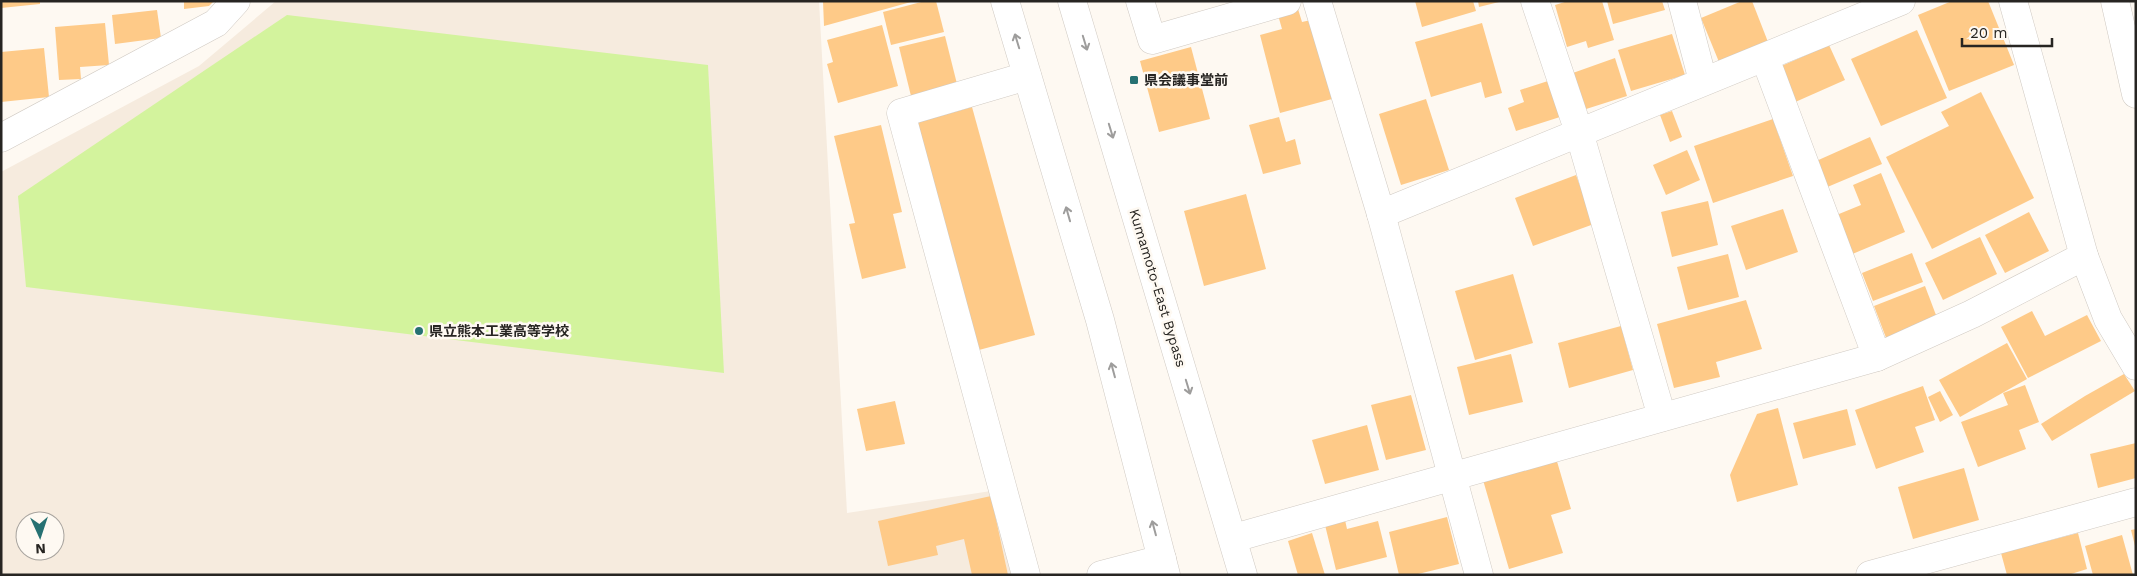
<svg xmlns="http://www.w3.org/2000/svg" width="2137" height="576" viewBox="0 0 2137 576" font-family="'Work Sans','Noto Sans JP',sans-serif">
  <style>
    .built { fill: #f6ebde; fill-rule: evenodd }
    .green { fill: #d3f39d }
    .building { fill: #feca88 }
    .lines { fill: none; stroke-linecap: round; stroke-linejoin: round }
    .minor-casing { stroke: #d0cac3; stroke-width: 29 }
    .highway-casing { stroke: #d0cac3; stroke-width: 29 }
    .minor { stroke: #fff; stroke-width: 28 }
    .highway { stroke: #fff; stroke-width: 28 }
    .oneway { stroke: #9e9d9c }
    .poi-dot { fill: #267172; stroke: #fef9f2; stroke-width: 2 }
    .labels { text-anchor: middle; stroke-width: 5; stroke-linejoin: round; paint-order: stroke }
    .poi-label { font-size: 14px; font-weight: bold; fill: #272522; stroke: #fef9f2; text-anchor: start }
    .street-label { font-size: 14px; fill: #272522; stroke: #fef9f2 }
  </style>
  <rect width="100%" height="100%" fill="#fef9f2"/>
  <path class="built" d="M276,1H819L847,513L991,491L1013,575H1V172L199,66ZM25,521H55V551H25Z"/>
  <path class="green" d="M287,15L708,65L724,373L26,287L18,196Z"/>
  <g class="building">
    <path d="M1,1H40V4L1,8Z"/>
    <path d="M184,1H214L209,6L184,9Z"/>
    <path d="M823,1H911V2L824,26Z"/>
    <path d="M925,1H936L944,32L891,45L883,12Z"/>
    <path d="M1415,1H1473L1476,11L1422,27Z"/>
    <path d="M1478,1H1499V2L1479,7Z"/>
    <path d="M1568,1H1602L1614,40L1588,48L1586,41L1567,47L1555,5Z"/>
    <path d="M1607,1H1662L1665,10L1613,24Z"/>
    <path d="M1742,1H1752L1768,42L1719,62L1701,18Z"/>
    <path d="M1952,1H1988L2014,65L1949,91L1918,15Z"/>
    <path d="M1298,9L1302,22L1311,20L1332,99L1280,113L1260,35L1282,29L1278,15Z"/>
    <path d="M157,10L161,38L115,44L112,15Z"/>
    <path d="M105,23L109,65L80,67L81,79L59,80L55,27Z"/>
    <path d="M1482,23L1502,93L1485,98L1481,82L1431,97L1415,42Z"/>
    <path d="M882,25L898,86L838,103L827,64L833,62L827,40Z"/>
    <path d="M1917,30L1947,98L1881,126L1851,59Z"/>
    <path d="M1672,34L1685,75L1631,91L1618,50Z"/>
    <path d="M945,36L957,84L911,96L899,47Z"/>
    <path d="M1829,45L1845,80L1793,103L1777,68Z"/>
    <path d="M1191,47L1210,119L1159,132L1140,61Z"/>
    <path d="M44,48L49,97L1,102V52Z"/>
    <path d="M1615,58L1627,96L1583,110L1570,74Z"/>
    <path d="M1548,81L1560,117L1516,131L1508,108L1524,102L1520,90Z"/>
    <path d="M1981,92L2034,198L1932,249L1886,157L1949,126L1941,112Z"/>
    <path d="M1426,99L1449,170L1401,185L1379,114Z"/>
    <path d="M972,107L1035,335L979,350L916,123Z"/>
    <path d="M1672,111L1682,137L1670,142L1660,115Z"/>
    <path d="M1279,117L1286,142L1295,139L1301,164L1263,174L1249,125Z"/>
    <path d="M1773,119L1793,176L1713,203L1694,146Z"/>
    <path d="M881,125L902,212L893,214L906,268L862,279L849,224L855,223L834,136Z"/>
    <path d="M1870,137L1882,164L1825,188L1814,162Z"/>
    <path d="M1687,150L1700,180L1666,195L1653,165Z"/>
    <path d="M1881,173L1905,232L1850,255L1834,216L1861,205L1853,185Z"/>
    <path d="M1576,175L1594,224L1533,246L1515,198Z"/>
    <path d="M1246,194L1266,269L1204,286L1184,211Z"/>
    <path d="M1708,201L1718,245L1672,257L1661,212Z"/>
    <path d="M1783,209L1798,252L1746,270L1731,226Z"/>
    <path d="M2029,212L2049,251L2005,273L1985,235Z"/>
    <path d="M1980,237L1997,274L1943,300L1925,263Z"/>
    <path d="M1912,253L1923,282L1873,301L1862,273Z"/>
    <path d="M1728,254L1739,297L1688,310L1677,267Z"/>
    <path d="M1513,274L1533,343L1475,360L1455,291Z"/>
    <path d="M1925,286L1939,323L1888,343L1874,306Z"/>
    <path d="M1746,300L1762,349L1716,362L1720,377L1674,388L1657,324Z"/>
    <path d="M2032,311L2045,336L2087,315L2101,341L2028,378L2001,327Z"/>
    <path d="M1621,326L1633,370L1569,388L1558,343Z"/>
    <path d="M2007,343L2027,379L1960,417L1939,380Z"/>
    <path d="M1511,354L1523,402L1469,415L1457,367Z"/>
    <path d="M2124,374L2135,391L2052,441L2041,424L2085,396Z"/>
    <path d="M2025,385L2039,422L2019,430L2026,449L1978,467L1961,422L2008,405L2003,393Z"/>
    <path d="M1923,386L1935,420L1915,427L1924,452L1876,469L1855,410Z"/>
    <path d="M1940,391L1953,415L1940,422L1928,397Z"/>
    <path d="M1411,395L1426,450L1386,460L1371,405Z"/>
    <path d="M895,401L905,444L866,451L857,409Z"/>
    <path d="M1778,408L1798,485L1737,502L1730,475L1757,414Z"/>
    <path d="M1847,409L1856,445L1803,459L1793,423Z"/>
    <path d="M1367,425L1379,470L1325,484L1312,440Z"/>
    <path d="M2136,443V478L2098,488L2090,454Z"/>
    <path d="M1556,458L1571,509L1551,515L1563,553L1509,569L1483,480Z"/>
    <path d="M1964,468L1979,520L1913,539L1898,487Z"/>
    <path d="M991,496L1008,575H972L964,539L936,546L938,555L888,566L878,521Z"/>
    <path d="M1447,517L1459,564L1414,575H1399L1389,532Z"/>
    <path d="M1345,520L1347,529L1378,521L1387,557L1336,570L1325,525Z"/>
    <path d="M2136,529V545L2135,546L2131,530Z"/>
    <path d="M1312,533L1325,575H1298L1288,541Z"/>
    <path d="M2078,533L2087,569L2068,575H2007L2001,553Z"/>
    <path d="M2122,535L2133,575H2093L2085,546Z"/>
  </g>
  <g class="lines">
    <defs>
      <g id="minor">
        <path d="M1140,1L1152,40L1287,1"/>
        <path d="M1317,1L1381,214L1479,575"/>
        <path d="M1535,1L1579,132L1662,417"/>
        <path d="M1682,1L1703,81"/>
        <path d="M2013,1L2084,256L2108,319L2136,366"/>
        <path d="M2115,1L2136,94"/>
        <path d="M1765,58L1877,357"/>
        <path d="M1,138L216,23L236,1"/>
        <path d="M1381,214L1901,1"/>
        <path d="M1234,538L1877,357L1972,314L2084,256"/>
        <path d="M1026,575L901,113L1027,76"/>
        <path d="M1101,575L1162,559"/>
        <path d="M1870,575L2136,502"/>
      </g>
      <g id="highway">
        <path d="M1005,1L1100,320L1166,575"/>
        <path d="M1072,1L1243,575"/>
      </g>
    </defs>
    <use href="#minor" class="minor-casing"/>
    <use href="#highway" class="highway-casing"/>
    <use href="#minor" class="minor"/>
    <use href="#highway" class="highway"/>
  </g>
  <defs><path id="oneway-shaft" d="M-6 0H5M1.5-3L5.5 0L1.5 3" fill="none" stroke-width="1.6" stroke-linecap="round" stroke-linejoin="round" transform="scale(1.25)"/></defs>
  <g class="oneway">
    <use href="#oneway-shaft" transform="translate(1017 41) rotate(-107)"/>
    <use href="#oneway-shaft" transform="translate(1085 43) rotate(73)"/>
    <use href="#oneway-shaft" transform="translate(1111 131) rotate(73)"/>
    <use href="#oneway-shaft" transform="translate(1068 214) rotate(-106)"/>
    <use href="#oneway-shaft" transform="translate(1113 370) rotate(-105)"/>
    <use href="#oneway-shaft" transform="translate(1188 387) rotate(73)"/>
    <use href="#oneway-shaft" transform="translate(1154 528) rotate(-105)"/>
  </g>
  <g class="poi-dot">
    <rect x="1129" y="75" width="10" height="10" rx="2.5"/>
    <circle cx="419" cy="331" r="5"/>
  </g>
  <g class="labels">
    <g class="poi-label">
      <text x="1144" y="85">県会議事堂前</text>
      <text x="429" y="336">県立熊本工業高等学校</text>
    </g>
    <g class="street-label">
      <text transform="translate(1158 288) rotate(73)" y="5">Kumamoto-East Bypass</text>
    </g>
  </g>
  <rect width="2137" height="576" fill="none" stroke="#272522" stroke-width="5"/>
  <g transform="translate(40 536) rotate(177)"><circle r="24" fill="#fef9f2" stroke="#a8a49f"/>
  <path d="M0-4L9 19L0 12L-9 19Z" fill="#267172"/>
  <text y="-8" font-size="14" font-weight="bold" text-anchor="middle" fill="#272522">N</text>
  </g>
  <path d="M1962 38v8h90v-8" fill="none" stroke="#272522" stroke-width="2.5"/>
  <text x="1970" y="38" font-size="15" fill="#272522" stroke="#fef9f2" stroke-width="4" paint-order="stroke">20 m</text>
</svg>
